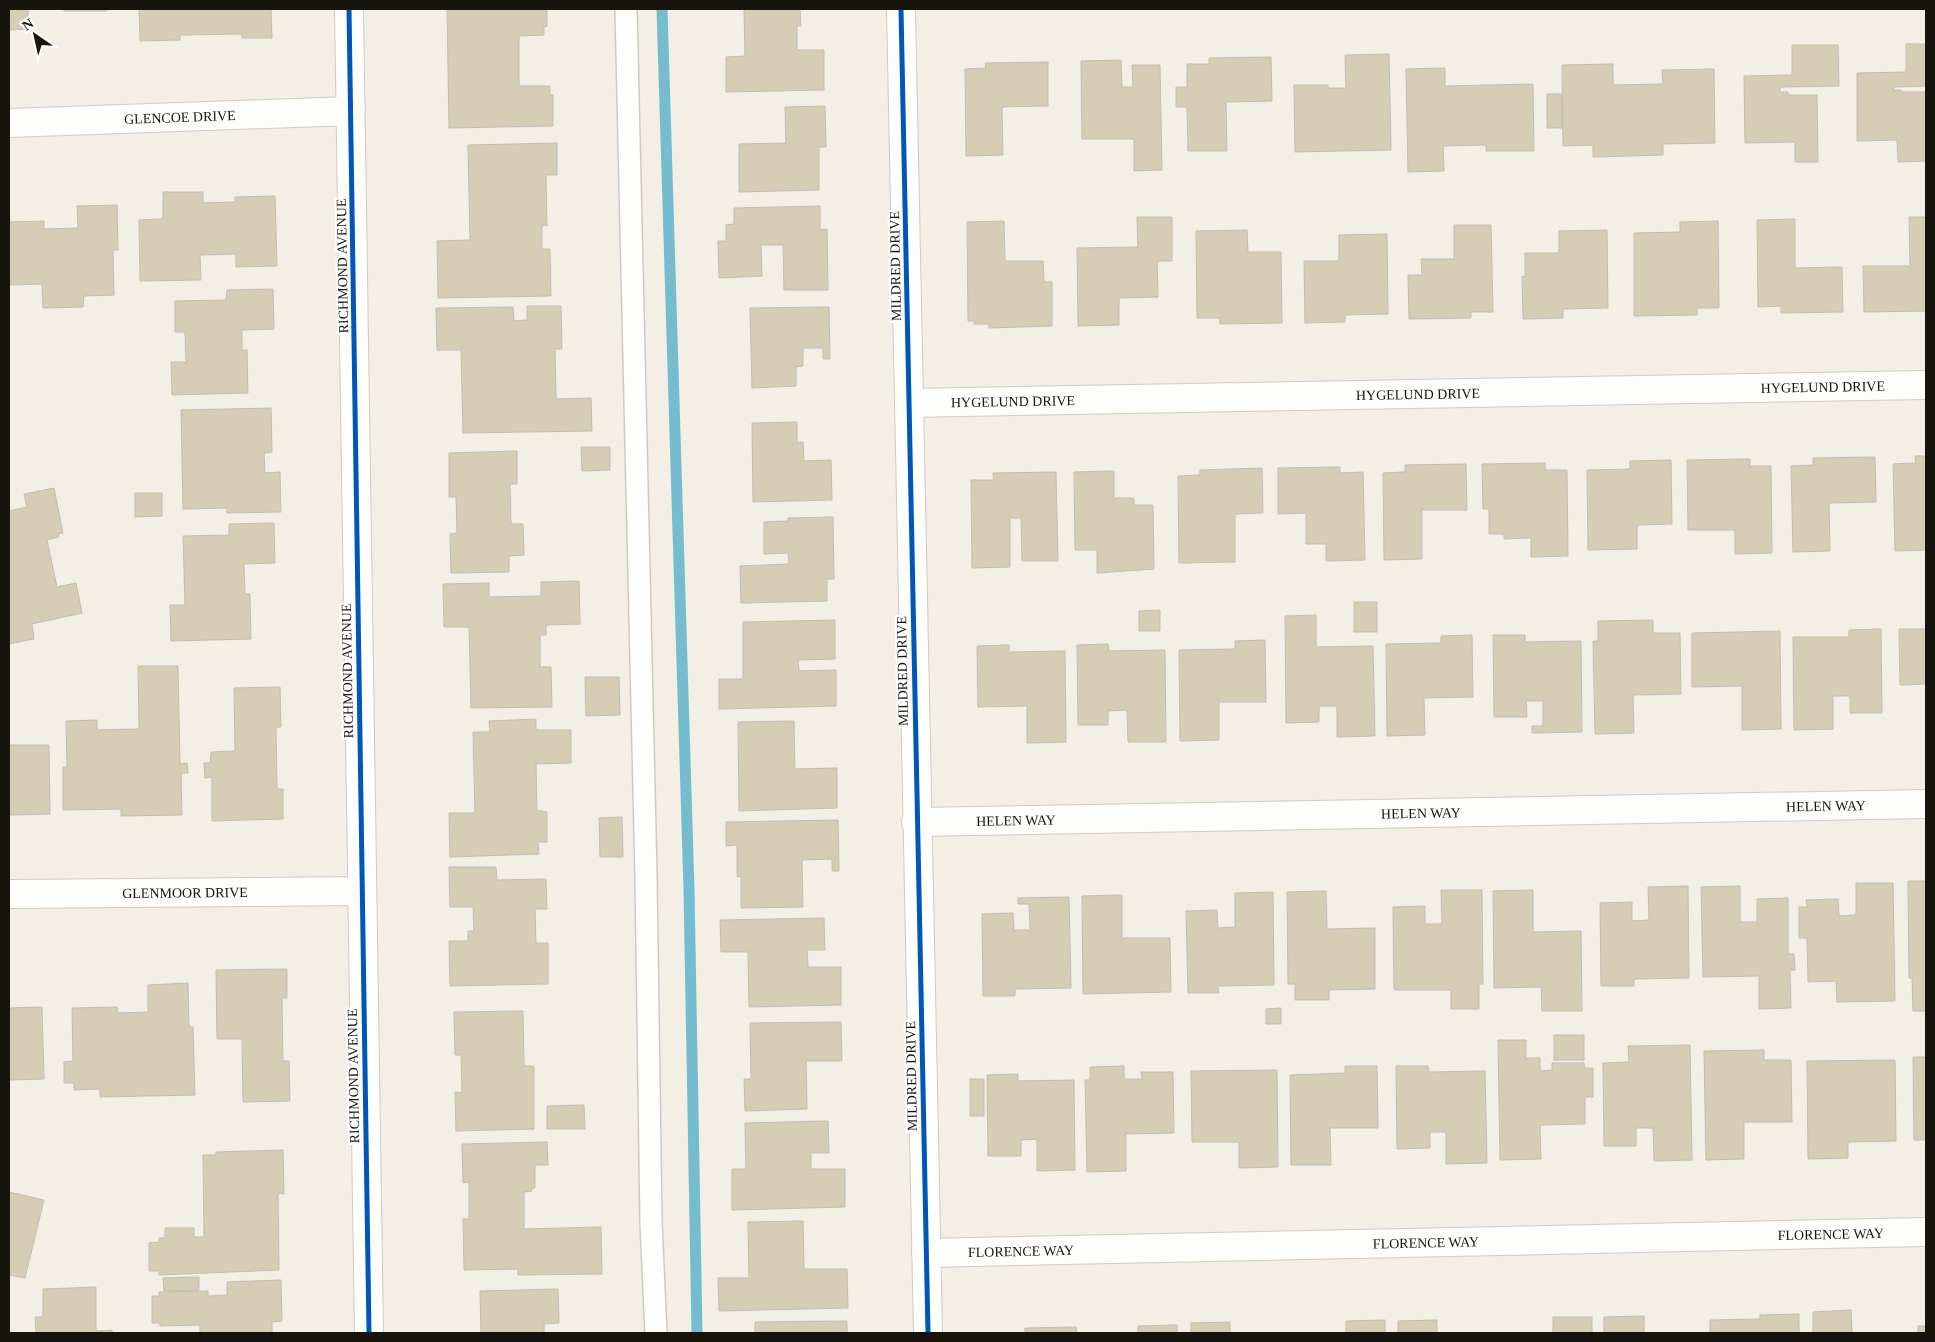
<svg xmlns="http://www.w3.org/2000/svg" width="1935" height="1342" viewBox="0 0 1935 1342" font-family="'Times New Roman',serif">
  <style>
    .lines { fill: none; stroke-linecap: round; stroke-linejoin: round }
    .stream { stroke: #75bcce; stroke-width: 11 }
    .building { fill: #d7cdb5; stroke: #c1bdb5 }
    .lane-casing { stroke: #cfcbc3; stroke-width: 24 }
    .street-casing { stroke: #cfcbc3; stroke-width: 30 }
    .lane { stroke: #fdfdfb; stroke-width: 21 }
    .street { stroke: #fdfdfb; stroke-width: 28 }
    .cycleway-casing { stroke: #fff; stroke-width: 8 }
    .cycleway { stroke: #0057b8; stroke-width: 5 }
    .labels { text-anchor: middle; stroke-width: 4.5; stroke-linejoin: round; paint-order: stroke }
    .street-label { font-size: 14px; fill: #17140d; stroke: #fff }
  </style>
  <rect width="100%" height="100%" fill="#f4efe5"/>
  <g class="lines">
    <path class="stream" d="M662,9L689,890L697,1333"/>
  </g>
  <g class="building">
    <path d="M9,9H28V29L9,30Z"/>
    <path d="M63,9H106L107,11H64Z"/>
    <path d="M139,9H271L272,38H242V34L180,35V40L140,41Z"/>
    <path d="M447,9H547V26L544,27V35L519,36V86H550V95H553V126L449,128Z"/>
    <path d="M744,9H800L801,26H797V50H824V90L726,92V57L745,56Z"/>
    <path d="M1906,44H1926V86L1894,87V90H1901V92H1926V161L1898,162L1897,140L1857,141V73L1906,72Z"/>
    <path d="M1792,45H1838L1839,86L1780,87V92H1788V95H1817L1818,162H1795V142L1745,143L1744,76L1792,75Z"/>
    <path d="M1389,54L1391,150L1295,152L1294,85H1328V88H1346L1345,55Z"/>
    <path d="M1271,57L1272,101L1226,102L1227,151H1188L1187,107H1176V87H1187V64H1209V58Z"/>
    <path d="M1121,60L1122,87H1133L1132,65H1160L1162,170L1134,171V139H1082L1081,61Z"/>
    <path d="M1048,62V106L1002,107L1003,155L966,156L965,69L986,68L985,63Z"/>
    <path d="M1613,64V85L1663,84L1662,70L1714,69L1715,143L1663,144V155L1593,157V145L1563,146L1562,65Z"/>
    <path d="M1445,68V86L1533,84L1534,151H1486V145L1443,146L1444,171L1408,172L1406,69Z"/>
    <rect x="1547" y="94" width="15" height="34"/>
    <path d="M825,106L826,147H819V190L739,192V144L786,143L785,107Z"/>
    <path d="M557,143V175H546L547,226L542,225V249H550L551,296L438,298L437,241L470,240L468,145Z"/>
    <path d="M163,192H203V203L235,202V197L275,196L277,266L236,267V254L200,255L201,280L140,281L139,220L163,219Z"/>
    <path d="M117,205L118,250H113L114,295L84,296L83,307L43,308L42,284L9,285V222L44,221V229L78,228L77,206Z"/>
    <path d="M820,206V230L827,229L828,290H784L783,245H761L762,276L719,278L718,241H726V225L734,224V208Z"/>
    <path d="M1137,217H1172V261H1157L1158,297L1119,298V325L1078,326L1077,248L1138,247Z"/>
    <path d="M1909,217H1926V311L1864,312L1863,266H1910Z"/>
    <path d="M1795,219V268L1842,267L1843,312L1781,313V306L1758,307L1757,220Z"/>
    <path d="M1004,221L1005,261H1043L1044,282H1052V326L989,328V324H974V321H968L967,222Z"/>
    <path d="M1718,221L1719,308H1697V315L1634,316V233L1680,232V222Z"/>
    <path d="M1454,225H1491L1493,312H1471V318L1409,319L1408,275H1422L1421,259H1454Z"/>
    <path d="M1247,230L1248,252H1281L1282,323L1220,324V318H1197L1196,231Z"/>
    <path d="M1607,230L1608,308L1563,309V318L1523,319L1522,276L1525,277V253H1559V231Z"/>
    <path d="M1387,234L1388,314L1345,315V322L1305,323L1304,261H1339V235Z"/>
    <path d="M273,289L274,329L242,330V350H247L248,393L172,395L171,362H186L185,332H175V301L226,300L227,290Z"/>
    <path d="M527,306H561L562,349H555L556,399L591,398L592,431L463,433L461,350H437L436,308L513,307L514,321L527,320Z"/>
    <path d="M829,307L830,359H823V348H803V366L796,367V386L752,388L750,308Z"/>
    <path d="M271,408L272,452L264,453L265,473L280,472L281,512L227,513V508L183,509L181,410Z"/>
    <path d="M797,422V443L803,442L804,461L831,460L832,500L753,502L752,423Z"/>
    <path d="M581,447H610V470L582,471Z"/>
    <path d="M517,451V484H510L511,524H523L524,555L509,556V572L451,573L450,534L457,533L456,497H449V453Z"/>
    <path d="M1915,456H1926V550L1895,551L1893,464L1916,463Z"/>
    <path d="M1875,457L1876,502L1829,503L1830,551L1793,552L1791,466L1813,465V458Z"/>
    <path d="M1750,459V466H1771L1772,553L1735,554V530H1688L1687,460Z"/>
    <path d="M1671,460L1672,524L1637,525V549L1588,550L1587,470L1630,469V461Z"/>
    <path d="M1545,463V470H1567L1568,556L1531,557V538L1504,539V534H1489V509H1483L1482,464Z"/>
    <path d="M1466,464L1467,510H1422V559L1384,560L1383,473L1405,472V465Z"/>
    <path d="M1340,467V473L1363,472L1365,560L1326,561V544H1306V513L1278,514V468Z"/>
    <path d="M1262,468L1263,513L1235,514V562L1179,563L1178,476L1200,475V470Z"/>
    <path d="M1114,471V498H1134V505H1153L1154,569L1097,573V550H1075L1074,472Z"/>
    <path d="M1056,472L1058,561H1022L1021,518H1010V567L972,568L971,480H994L993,473Z"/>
    <path d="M54,488L63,533L58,534L59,537L47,540L57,587L76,583L82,613L32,624L34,639L9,644V511L27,507L24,494Z"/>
    <path d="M135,493H162V516L135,517Z"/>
    <path d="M833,517L834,579H827V601L741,603L740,566L789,564L788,553L764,554V522L788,521V518Z"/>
    <path d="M274,523L275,563L244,564L245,594H250L251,639L171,641L170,605H185L183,536L229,535V524Z"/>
    <path d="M579,581L580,624L546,625V635H540V667H551L552,707L471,708L469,627H444L443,584L489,583V597L541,596V582Z"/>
    <rect x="1354" y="602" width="23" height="30"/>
    <path d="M1160,610V631H1139V611Z"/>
    <path d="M1316,615V647L1373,646L1375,736L1337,737V706H1319V722L1286,723L1285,616Z"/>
    <path d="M835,620V659L798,660L799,671L836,670V706L719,709V679H743V622Z"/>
    <path d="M1653,620V633H1680L1681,694L1633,695L1634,733L1595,734L1593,641H1598V621Z"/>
    <path d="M1881,629L1882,713H1850V696H1833V729L1794,730L1793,637H1849V630Z"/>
    <path d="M1899,629H1926V684L1900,685Z"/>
    <path d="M1780,631L1781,729L1742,730V686L1692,687V633Z"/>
    <path d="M1472,635L1473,697L1424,698L1425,735L1387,736L1386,644L1441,643V636Z"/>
    <path d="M1493,635H1525V642L1581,641L1582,732L1532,733V726H1543V701H1526L1527,717H1494Z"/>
    <path d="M1265,640L1266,702H1219V740L1180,741L1179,650L1235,649V641Z"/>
    <path d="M1108,644L1109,651L1165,650L1166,742H1128L1127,710L1108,711V725H1078L1077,645Z"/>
    <path d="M1009,645V652L1065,651L1066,742L1027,743V706L978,707L977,646Z"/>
    <path d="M138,666H178L180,764L187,763L188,773H181L182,815L121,816V809L63,810V767H67L66,721L97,720V730L139,729Z"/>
    <path d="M585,677H619L620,715L586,716Z"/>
    <path d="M280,687L281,727H276L277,789H283V819L212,821V777L205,778L204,763H210L211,752L235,751L234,688Z"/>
    <path d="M536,719V730H571V763L536,764L537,810L547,812V842H538L539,854L450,857L449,813H475L473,732H490L489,721Z"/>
    <path d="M794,721L795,769L837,768V808L739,811L738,722Z"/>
    <path d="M9,728V745H49L50,814L10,815L9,804Z"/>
    <path d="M622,817L623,857H600L599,818Z"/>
    <path d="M838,820L839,871H832V859L802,860L803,907L741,908V876L737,877V845L726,846V822Z"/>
    <path d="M449,867H496L497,880L546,879L547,909H535L536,943H548V984L450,986L449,941H468V931H474L473,907H450Z"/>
    <path d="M1908,881H1926V1011H1913L1912,978H1909Z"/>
    <path d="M1856,883H1893L1895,1001L1837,1002L1836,981L1808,982L1807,938H1799V907H1807L1806,900L1838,899L1839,916L1856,915Z"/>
    <path d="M1688,886L1689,978L1634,979V986H1601L1600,903L1632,902V921L1649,920L1648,887Z"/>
    <path d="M1740,886V922H1757V899L1788,898V954H1794L1795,970H1790L1791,1008L1759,1009V976L1703,977L1701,887Z"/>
    <path d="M1441,890H1482L1483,984H1479V1009H1451V990H1394L1393,907L1425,906V924H1442Z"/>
    <path d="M1533,890V932L1581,931L1582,1011H1542L1541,987L1494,988L1493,891Z"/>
    <path d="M1326,891L1327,929L1375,928V989L1329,990V1000H1295V984H1288L1287,892Z"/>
    <path d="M1273,892L1274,985L1218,986L1219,993H1188L1186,911L1217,910L1218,928L1235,927V893Z"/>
    <path d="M1122,895V938H1170L1171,992L1083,994L1082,896Z"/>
    <path d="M1069,897L1071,988L1015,989V996H983L982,914L1013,913L1014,930H1030L1029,904H1018V898Z"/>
    <path d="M824,918L825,950H807L808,967H841V1005L749,1007L748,952H721L720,920Z"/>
    <path d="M287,969V998H282L283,1061H289L290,1101L243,1102L242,1039H217L216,970Z"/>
    <path d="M188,983L189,1027H193L195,1095L100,1097V1089L74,1090V1083H64V1062L73,1061L72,1008L117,1007L118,1013L148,1012V985Z"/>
    <path d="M42,1007L44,1079L9,1080V1008Z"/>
    <path d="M1281,1008V1024H1266V1009Z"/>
    <path d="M523,1011L524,1066H534V1129L456,1131L455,1092L462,1093L461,1055H455L454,1012Z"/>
    <path d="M841,1022L842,1061H806L807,1109L745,1111L744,1079H751L750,1023Z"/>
    <rect x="1554" y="1035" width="30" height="25"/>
    <path d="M1498,1040H1526V1058H1540V1071L1552,1070V1063H1584L1585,1068H1593V1097H1585V1124L1540,1125L1541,1159L1500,1160Z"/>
    <path d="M1690,1045L1692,1160L1654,1161L1653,1128H1636V1146H1604L1603,1063L1629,1062L1628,1046Z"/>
    <path d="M1764,1050V1060H1791L1792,1122H1744V1159L1706,1160L1704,1051Z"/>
    <path d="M1913,1057H1926V1140H1914Z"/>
    <path d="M1895,1060L1896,1141L1848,1142V1158L1808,1159L1807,1061Z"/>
    <path d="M1124,1066V1079H1142L1141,1072H1173L1174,1133L1126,1134V1171L1087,1172L1085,1080H1090V1067Z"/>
    <path d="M1345,1066H1377L1378,1128H1330L1331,1165H1291L1290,1075L1345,1073Z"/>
    <path d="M1396,1066H1428L1429,1072L1485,1071L1487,1163L1446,1164V1132H1430V1148L1397,1149Z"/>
    <path d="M1277,1070L1278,1167L1239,1168V1142H1192L1191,1071Z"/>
    <path d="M1018,1074V1081L1074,1080L1075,1170L1037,1171V1139L1021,1140V1156H988L987,1075Z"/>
    <rect x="970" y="1079" width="14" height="37"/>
    <path d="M584,1105L585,1129H547V1106Z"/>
    <path d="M828,1121L829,1153H811V1169H845V1207L732,1210V1169H746L745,1123Z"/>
    <path d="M547,1142L548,1165H535V1188L531,1189L532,1191L524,1192V1229L601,1227L602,1274L518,1275V1269L464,1270L463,1219H469V1182L463,1183L462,1144Z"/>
    <path d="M283,1150L284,1194L278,1193L279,1270L159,1275V1271H149V1243L159,1242V1238H165V1228H194V1237H204L203,1155H216V1152Z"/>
    <path d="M9,1192L44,1200L25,1278L9,1275Z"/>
    <path d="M803,1221L804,1269H847L848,1308L719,1311L718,1278H749L748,1222Z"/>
    <path d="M199,1277V1290L164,1291L163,1278Z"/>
    <path d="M281,1280L282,1321L272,1322V1333H200V1325L160,1326V1323H152V1296H159V1292L208,1291V1296L227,1295V1282Z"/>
    <path d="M96,1287V1331L112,1330V1333H36L35,1317H43V1289Z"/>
    <path d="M558,1289L559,1323L544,1324V1333H481L480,1291Z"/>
    <path d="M1851,1310L1852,1333H1813V1312Z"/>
    <path d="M1799,1314V1333H1710V1320L1760,1319V1315Z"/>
    <path d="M1644,1316V1333H1604V1317Z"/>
    <rect x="1553" y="1317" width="39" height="16"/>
    <path d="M1385,1320V1333H1346V1321Z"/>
    <path d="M1437,1320V1333H1398V1321Z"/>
    <path d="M847,1321V1333H755V1322Z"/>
    <path d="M1230,1322V1333H1191V1323Z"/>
    <path d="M1177,1325V1333H1138V1326Z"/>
    <rect x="1918" y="1326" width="8" height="7"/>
    <path d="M1076,1327L1077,1333H1025V1328Z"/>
  </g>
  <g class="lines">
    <defs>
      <path id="lane" d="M626,9L646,876L651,1223L656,1333"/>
      <g id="street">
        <path d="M349,9L369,1333"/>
        <path d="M901,9L928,1333"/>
        <path id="s1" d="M9,123L351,111"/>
        <path id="s2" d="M909,403L1926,385"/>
        <path id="s3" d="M916,822L1926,804"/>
        <path id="s4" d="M9,894L361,891"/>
        <path id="s5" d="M926,1253L1926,1232"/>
      </g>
    </defs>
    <use href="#lane" class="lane-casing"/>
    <use href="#street" class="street-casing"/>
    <use href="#lane" class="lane"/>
    <use href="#street" class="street"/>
    <defs>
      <g id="cycleway">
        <path d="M349,9L369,1333"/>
        <path d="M901,9L928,1333"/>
      </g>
    </defs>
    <use href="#cycleway" class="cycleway-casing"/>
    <use href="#cycleway" class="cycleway"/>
  </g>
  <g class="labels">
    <g class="street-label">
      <text dy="5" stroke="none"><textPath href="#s1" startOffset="171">GLENCOE DRIVE</textPath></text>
      <text transform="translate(342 266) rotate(-91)" y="5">RICHMOND AVENUE</text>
      <text transform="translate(895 266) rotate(-91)" y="5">MILDRED DRIVE</text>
      <text dy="5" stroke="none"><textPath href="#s2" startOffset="914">HYGELUND DRIVE</textPath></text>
      <text dy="5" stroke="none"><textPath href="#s2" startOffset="509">HYGELUND DRIVE</textPath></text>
      <text dy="5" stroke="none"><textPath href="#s2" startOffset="104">HYGELUND DRIVE</textPath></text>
      <text transform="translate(347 671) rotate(-91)" y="5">RICHMOND AVENUE</text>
      <text transform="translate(902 671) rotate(-91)" y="5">MILDRED DRIVE</text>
      <text dy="5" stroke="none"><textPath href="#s3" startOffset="910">HELEN WAY</textPath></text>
      <text dy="5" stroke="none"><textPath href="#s3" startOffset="505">HELEN WAY</textPath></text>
      <text dy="5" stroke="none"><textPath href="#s3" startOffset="100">HELEN WAY</textPath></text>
      <text dy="5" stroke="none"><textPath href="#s4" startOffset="176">GLENMOOR DRIVE</textPath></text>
      <text transform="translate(353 1076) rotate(-91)" y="5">RICHMOND AVENUE</text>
      <text transform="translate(911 1076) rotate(-91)" y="5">MILDRED DRIVE</text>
      <text dy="5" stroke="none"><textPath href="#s5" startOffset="905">FLORENCE WAY</textPath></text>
      <text dy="5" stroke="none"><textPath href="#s5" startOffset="500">FLORENCE WAY</textPath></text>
      <text dy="5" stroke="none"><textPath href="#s5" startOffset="95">FLORENCE WAY</textPath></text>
    </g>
  </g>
  <rect width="1935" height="1342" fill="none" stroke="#17140d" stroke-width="20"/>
  <g transform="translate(35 35) rotate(326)" stroke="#ffffff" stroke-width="4" paint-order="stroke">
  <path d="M0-4L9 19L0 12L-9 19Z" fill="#17140d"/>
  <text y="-8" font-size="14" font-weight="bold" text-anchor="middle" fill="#17140d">N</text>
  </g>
</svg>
